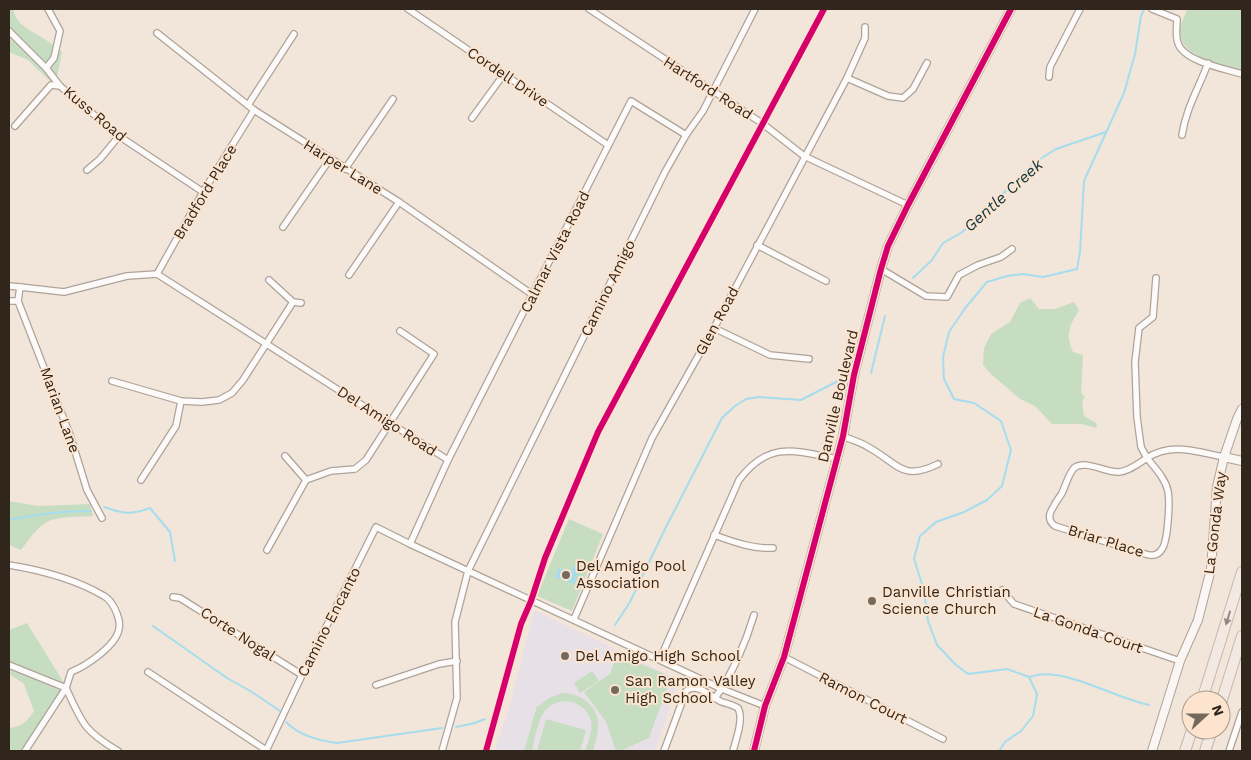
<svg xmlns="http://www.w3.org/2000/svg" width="1251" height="760" viewBox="0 0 1251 760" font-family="'Work Sans',sans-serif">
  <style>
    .education { fill: #e8e0e7 }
    .green { fill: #c7ddc2 }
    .water { fill: #a5ddee }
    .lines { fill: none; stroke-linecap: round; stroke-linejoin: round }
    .stream { stroke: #a5ddee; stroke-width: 2 }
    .street-casing { stroke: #aea399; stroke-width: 8 }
    .secondary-casing { stroke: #aea399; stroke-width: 10 }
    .highway-casing { stroke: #c4b7ad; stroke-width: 12 }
    .street { stroke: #fdfbf9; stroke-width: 5.5 }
    .secondary { stroke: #faf6f4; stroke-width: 8 }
    .highway { stroke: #f2e9e3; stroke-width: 10 }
    .cycleway-casing { stroke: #fce4cf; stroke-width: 9 }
    .cycleway { stroke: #d6006c; stroke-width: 6 }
    .oneway { fill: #928880 }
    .poi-dot { fill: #75695e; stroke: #fce4cf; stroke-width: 2 }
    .labels { text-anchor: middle; stroke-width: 4; stroke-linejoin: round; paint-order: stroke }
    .street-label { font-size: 15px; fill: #31261c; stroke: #fce4cf }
    .poi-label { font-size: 15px; fill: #31261c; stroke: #fce4cf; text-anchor: start }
    .water-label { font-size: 16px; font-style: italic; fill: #0e3743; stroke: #fce4cf }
  </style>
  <rect width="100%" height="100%" fill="#f2e5da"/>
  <path class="education" d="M534,610L679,680L655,751H494L509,709Z"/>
  <g class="green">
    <path d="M9,9H13C17,27 32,30 46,40C52,44 57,48 62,52L57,77L52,83L28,60L9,52Z"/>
    <path d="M1187,9H1242V70C1221,63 1181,59 1180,31C1180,24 1185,16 1187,9Z"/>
    <path d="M1030,298L1039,309H1055L1074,302L1079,310C1069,327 1065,334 1073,352L1083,355L1081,393L1085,397L1082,402L1084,416L1096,423L1097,428L1081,424H1052L1035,406L1020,399L991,374L983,365L984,348L991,334L1010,322L1020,303Z"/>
    <path d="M9,501L38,506L90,504L93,516C80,517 56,516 45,523C35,530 28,541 21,550L9,545Z"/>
    <path d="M569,519L603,534L572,611L537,596Z"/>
    <path d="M27,623L64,683L37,672L39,681L66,693L27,751H9V728C22,726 27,722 34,711L24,684L9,674V630Z"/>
    <path d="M627,658L667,675L670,680L649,738L620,751H616L606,722L584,692L610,674L615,660H625Z"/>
    <path d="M592,671L599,681L580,693L574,683Z"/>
    <path d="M564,693C583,694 599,707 598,727C598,735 595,743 593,751H585C588,742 593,731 591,721C586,700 558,694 545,711C537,721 535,739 532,751H524L537,706H539C546,699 554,695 564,693Z"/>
    <path d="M546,719L586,730L580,751H537Z"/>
  </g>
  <path class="water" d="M573,566L580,568L574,584L555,577L559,568L571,573Z"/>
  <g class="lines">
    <g class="stream">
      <path d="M913,278L932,260L943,243L961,233L990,208L1013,183L1034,163L1056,149L1106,132"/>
      <path d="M871,373L885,316"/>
      <path d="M104,507C124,514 131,515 150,508L170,532L175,561"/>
      <path d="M9,520C37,514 63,511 91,511"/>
      <path d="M615,625L630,602L665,529L722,418L735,406L746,399L759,397L801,400L838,381"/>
      <path d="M153,626L227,678L252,692L280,711"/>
      <path d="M1030,677C1060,664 1116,699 1149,705"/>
      <path d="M286,722C298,735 320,741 337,743L442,728"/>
      <path d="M456,727L475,723L485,719"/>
      <path d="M999,751L1005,742L1021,731L1033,716L1037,694L1029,677L1007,669L968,674L956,665L937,645L928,621L924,590L914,559L920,536L936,522L964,512L987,500L1002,486L1011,450L1001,421L974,403L954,399L944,379L943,357L949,332L966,307L987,282L1007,276L1023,274L1043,277L1077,269L1080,252L1084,181L1124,93L1135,54L1141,16L1144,9"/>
    </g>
    <defs>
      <g id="street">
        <path d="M408,9L608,145"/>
        <path d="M589,9L763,124L804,156L908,205"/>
        <path d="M1152,9L1177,19C1177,27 1175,35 1178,43C1183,61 1225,69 1242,74"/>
        <path d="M9,31L46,68L60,86L119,136L203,192"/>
        <path d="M157,33L254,110L399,202L533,295"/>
        <path d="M46,68L54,58L60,31L48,9"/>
        <path d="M1049,77L1050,67L1080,9"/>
        <path d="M847,78L888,96L903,98L913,89L927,63"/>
        <path d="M248,105L294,34"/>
        <path d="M472,118L504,74"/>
        <path d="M15,126L51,85L60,86"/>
        <path d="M1182,135C1186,108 1199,88 1208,63"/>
        <path d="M345,169L393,99"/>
        <path d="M87,170L100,159L119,136"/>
        <path d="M283,227L330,159"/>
        <path d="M757,245L826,281"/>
        <path d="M881,269L926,296L947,297L959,275L978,265L1001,257L1012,249"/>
        <path d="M157,274L203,192L254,110"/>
        <path d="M349,275L399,202"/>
        <path d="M1156,278L1153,317L1139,328L1135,362L1137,417L1141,447L1147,458C1172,442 1197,452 1224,457"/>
        <path d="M269,280L293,302L301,303"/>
        <path d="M9,286L20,287"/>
        <path d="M9,301H18L20,287L64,292L127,276L157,274L448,460L410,544"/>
        <path d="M18,301L70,435L87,490L102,518"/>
        <path d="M714,328L770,355L809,359"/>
        <path d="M112,381L181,401L202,402L219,400L232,393L243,380L293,302"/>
        <path d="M843,436C851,440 861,442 868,447C898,463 901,482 938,464"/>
        <path d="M285,456L306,480"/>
        <path d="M1147,458C1155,468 1165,478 1168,491C1170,502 1168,541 1162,549C1158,556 1151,556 1145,554L1055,526C1047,520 1049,513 1054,506C1056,501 1060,497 1062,493C1066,485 1068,475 1074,468C1085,459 1106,473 1119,472C1130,471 1139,463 1147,458Z"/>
        <path d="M448,460L631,101L686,135"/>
        <path d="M141,480L176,426L181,401"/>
        <path d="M714,535C734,542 752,549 773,548"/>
        <path d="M267,550L306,480L331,471L355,469L366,460L434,354L400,331"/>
        <path d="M9,565C40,570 77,580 104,596C110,599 115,608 117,614C119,619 120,625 119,629C116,646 86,666 71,672L66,688C82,723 84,731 118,751"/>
        <path d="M1002,590L1014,604L1180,661"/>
        <path d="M173,597L180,598L302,675"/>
        <path d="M574,619L652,438L714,328L847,78L865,38V27"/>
        <path d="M784,657L943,739"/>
        <path d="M660,659L739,480C768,441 794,450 837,459"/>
        <path d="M9,665L66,688L25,751"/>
        <path d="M148,672L266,750"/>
        <path d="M376,685L439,664L457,661"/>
        <path d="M715,698C732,675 746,642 754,615"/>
        <path d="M266,751L302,675L376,527L410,544L722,689L765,706"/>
        <path d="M442,751L457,698L455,622L468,571L665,172L686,135L703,111L755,9"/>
        <path d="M664,751L686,691C697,681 712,698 722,702C728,704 733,705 738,708C744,719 736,739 733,751"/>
        <path d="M1229,751L1242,712"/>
      </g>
      <g id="secondary">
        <path d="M1224,457L1242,461"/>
        <path d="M754,751L765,706L784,657L843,436L854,375L881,269L888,246L908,205L1011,9"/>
        <path d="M1152,751L1180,661L1198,620L1211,569L1217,487L1224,457L1237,419L1242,409"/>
      </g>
      <g id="highway">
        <path d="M1202,700L1242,572"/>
        <path d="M1221,703L1242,636"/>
        <path d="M1185,751L1192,730"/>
        <path d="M1205,751L1212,730"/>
      </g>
    </defs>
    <use href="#street" class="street-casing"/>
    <use href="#secondary" class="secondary-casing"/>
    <use href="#highway" class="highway-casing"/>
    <use href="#street" class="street"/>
    <use href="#secondary" class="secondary"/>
    <use href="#highway" class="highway"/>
    <defs>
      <g id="cycleway">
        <path d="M486,751L521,624L531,601L545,558L598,432L824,9"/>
        <path d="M754,751L765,706L784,657L843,436L854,375L881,269L888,246L908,205L1011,9"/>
      </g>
    </defs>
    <use href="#cycleway" class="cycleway-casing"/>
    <use href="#cycleway" class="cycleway"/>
  </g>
  <defs><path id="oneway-solid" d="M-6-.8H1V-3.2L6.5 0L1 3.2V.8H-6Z" transform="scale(1.25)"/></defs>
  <use class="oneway" href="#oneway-solid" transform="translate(1228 618) rotate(107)"/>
  <g class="poi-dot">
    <circle cx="566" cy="575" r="5"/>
    <circle cx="872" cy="601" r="5"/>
    <circle cx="565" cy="656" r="5"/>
    <circle cx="615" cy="690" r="5"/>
  </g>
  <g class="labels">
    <g class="street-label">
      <text transform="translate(508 77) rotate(34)" y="5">Cordell Drive</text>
      <text transform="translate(708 88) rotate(33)" y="5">Hartford Road</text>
      <text transform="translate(95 114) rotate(40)" y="5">Kuss Road</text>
      <text transform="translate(343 167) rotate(32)" y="5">Harper Lane</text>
      <text transform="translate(205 192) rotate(-59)" y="5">Bradford Place</text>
      <text transform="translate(555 252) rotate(-63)" y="5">Calmar Vista Road</text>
      <text transform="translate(608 288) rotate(-64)" y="5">Camino Amigo</text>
      <text transform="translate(717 321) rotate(-62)" y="5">Glen Road</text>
      <text transform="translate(838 396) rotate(-77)" y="5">Danville Boulevard</text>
      <text transform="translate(60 410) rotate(70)" y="5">Marian Lane</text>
      <text transform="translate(387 421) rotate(33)" y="5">Del Amigo Road</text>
      <text transform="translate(1215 523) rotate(-83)" y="5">La Gonda Way</text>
      <text transform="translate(1106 541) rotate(17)" y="5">Briar Place</text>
      <text transform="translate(329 622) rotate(-63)" y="5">Camino Encanto</text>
      <text transform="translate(1088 630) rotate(19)" y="5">La Gonda Court</text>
      <text transform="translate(238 634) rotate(33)" y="5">Corte Nogal</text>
      <text transform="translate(863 698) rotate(27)" y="5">Ramon Court</text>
    </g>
    <g class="poi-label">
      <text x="576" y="571">Del Amigo Pool<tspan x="576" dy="17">Association</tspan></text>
      <text x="882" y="597">Danville Christian<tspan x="882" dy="17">Science Church</tspan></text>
      <text x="575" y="661">Del Amigo High School</text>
      <text x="625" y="686">San Ramon Valley<tspan x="625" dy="17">High School</tspan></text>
    </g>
    <g class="water-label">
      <text transform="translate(1003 195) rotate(-42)" y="6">Gentle Creek</text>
    </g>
  </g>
  <rect width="1251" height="760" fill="none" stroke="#31261c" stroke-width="20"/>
  <g transform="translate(1206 715) rotate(69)"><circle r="24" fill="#fce4cf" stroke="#ab9887"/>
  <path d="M0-4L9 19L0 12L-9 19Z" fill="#75695e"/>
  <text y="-8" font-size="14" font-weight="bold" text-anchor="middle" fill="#31261c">N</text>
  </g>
</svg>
